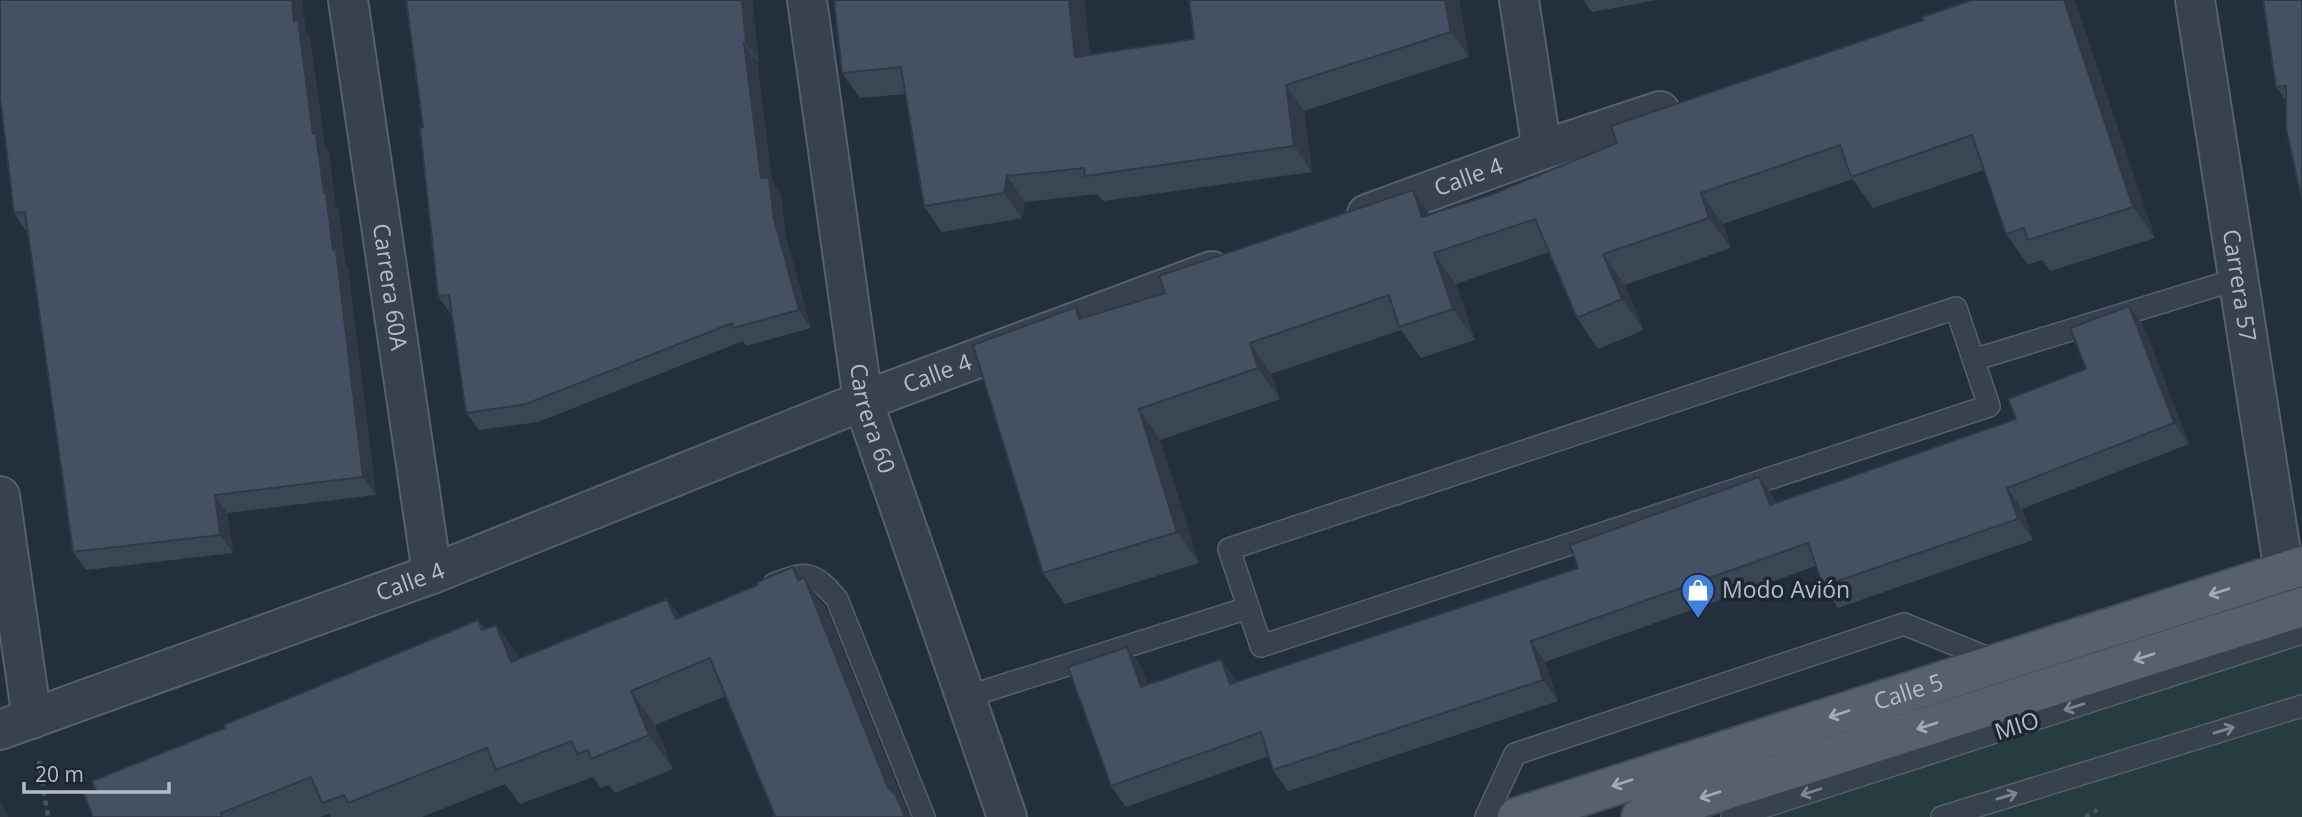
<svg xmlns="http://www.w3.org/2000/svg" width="2302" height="817" viewBox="0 0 2302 817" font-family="'Open Sans',sans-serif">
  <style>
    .green { fill: #263c3f }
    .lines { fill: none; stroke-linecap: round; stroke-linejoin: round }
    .lane-casing { stroke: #565f6c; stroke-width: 24 }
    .street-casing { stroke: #565f6c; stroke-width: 42 }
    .primary-casing { stroke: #414a57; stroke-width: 42 }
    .path { stroke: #44595c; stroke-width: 4.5; stroke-dasharray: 5 5; stroke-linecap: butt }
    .lane { stroke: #38414e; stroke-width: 21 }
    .street { stroke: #38414e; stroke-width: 38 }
    .primary { stroke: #56606e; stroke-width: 38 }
    .wall { fill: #3b4654 }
    .shaded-wall { fill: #303945 }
    .building { fill: #455162; stroke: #303945; stroke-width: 2 }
    .oneway { stroke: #a1aab7 }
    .oneway2 { stroke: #7c8592 }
    .labels { text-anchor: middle; stroke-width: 7; stroke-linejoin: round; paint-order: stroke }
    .street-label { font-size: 23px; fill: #b4bcc9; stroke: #1d2633 }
    .poi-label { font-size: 23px; fill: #b4bcc9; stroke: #1d2633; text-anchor: start }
  </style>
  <rect width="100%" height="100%" fill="#242f3e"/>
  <path class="green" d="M2302,633V817H1732Z"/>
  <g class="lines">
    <defs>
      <g id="lane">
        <path d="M1956,308L1989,406L1261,646L1229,549Z"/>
        <path d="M1973,360L2238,279"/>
        <path d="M774,584C807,571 813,571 837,599L924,817"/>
        <path d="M966,697L1248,608"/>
        <path d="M1486,817L1515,754L1904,624L1998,662"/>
        <path d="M1732,817L2302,633"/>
        <path d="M1942,817L2302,706"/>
      </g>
      <g id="street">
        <path id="s1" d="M348,0L432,574"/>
        <path id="s2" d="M807,0L863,401L1007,817"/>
        <path d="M1519,0L1542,150"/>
        <path id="s3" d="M2195,0L2284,572"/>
        <path id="s4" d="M1367,214L1542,150L1660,111"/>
        <path d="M0,496L32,719"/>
        <path id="s5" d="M0,730L432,574L863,401L1212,271"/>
      </g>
      <g id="primary">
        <path id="s6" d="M1517,817L2302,566"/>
        <path d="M1641,817L2302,607"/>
      </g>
    </defs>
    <use href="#lane" class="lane-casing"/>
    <use href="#street" class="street-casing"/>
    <use href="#primary" class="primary-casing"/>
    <g class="path">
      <path d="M39,761L48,817"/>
      <path d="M2085,817L2097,810"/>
    </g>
    <use href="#lane" class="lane"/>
    <use href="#street" class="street"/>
    <use href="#primary" class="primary"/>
  </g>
  <g class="wall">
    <path d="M406,0H752L759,61H757L772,181L781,195L786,237L811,328L746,346L743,341L538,422L479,430L466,413L452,314H451L438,296L423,127Z"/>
    <path d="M834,0H1084L1090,54L1194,39L1189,0H1459L1469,57L1304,111L1312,172L1103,201L1097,194L1025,202L1022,218L942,232L924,206L906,94L860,98L842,73Z"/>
    <path d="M1583,0H1657L1592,12Z"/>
    <path d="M1972,0H2074L2076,4L2155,238L2050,271L2042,260L2028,265L2006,234L1984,170L1873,208L1853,179L1723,224L1731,248L1625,285L1644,330L1598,349L1577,318L1549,252L1456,284L1475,340L1421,358L1401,330L1271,374L1280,399L1160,440L1199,563L1065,604L1043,573L1083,317L1493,194Z"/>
    <path d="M2302,0L2286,101L2276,87Z"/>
    <path d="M306,32L310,38L325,147L329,151L335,205L339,210L345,263L348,268L376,495L227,513L233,553L86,570L73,552L28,231H26L14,213Z"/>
    <path d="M2144,327L2189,444L2022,509L2033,540L1838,608L1823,586L1816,566L1545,662L1558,701L1288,791L1273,770L1269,756L1126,807L1111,786L1142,668L1148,685L1236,680V682L1578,568L1759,477L1774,498L1776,503L2016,419Z"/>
    <path d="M804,577L828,612L907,811L912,817H772L775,816L726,696L655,725L673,769L615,793L609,785L601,788L593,777L520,804L505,784L422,817H331L329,814L320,817H93L96,790L225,728L478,620L485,629L496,625L519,658L667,599L680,617Z"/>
  </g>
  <g class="shaded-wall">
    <path d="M292,0H302L306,32L310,38L325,147L329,151L335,205L339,210L345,263L348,268L376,495L363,477L333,250Z"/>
    <path d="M742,0H752L759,61L746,43Z"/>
    <path d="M1069,0H1084L1093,82L1075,57Z"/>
    <path d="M1445,0H1459L1469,57L1451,32Z"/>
    <path d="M2064,0H2074L2076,4L2155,238L2133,207Z"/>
    <path d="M744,43L757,61L772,181L781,195L786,237L811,328L799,310L761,178Z"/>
    <path d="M1286,85L1304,111L1312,172L1294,146Z"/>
    <path d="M1007,176L1025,202L1022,218L1004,193Z"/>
    <path d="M1413,190L1434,221L1422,217Z"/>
    <path d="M1701,193L1723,224L1731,248L1709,218Z"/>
    <path d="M1434,253L1456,284L1475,340L1453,309Z"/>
    <path d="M1603,254L1625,285L1644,330L1622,299Z"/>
    <path d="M2129,306L2144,327L2189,444L2174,423Z"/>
    <path d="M1076,307L1098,338L1079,319Z"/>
    <path d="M1250,343L1271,374L1280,399L1258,368Z"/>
    <path d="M1139,409L1160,440L1199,563L1177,532Z"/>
    <path d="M1759,477L1774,498L1784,526L1770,505Z"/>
    <path d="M2007,488L2022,509L2033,540L2018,519Z"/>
    <path d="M215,495L227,513L233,553L220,535Z"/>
    <path d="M793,567L809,590L804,577L828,612L907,811L912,817H905L888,788Z"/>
    <path d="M667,599L691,633L676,619Z"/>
    <path d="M496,625L520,659L511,662Z"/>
    <path d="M1531,641L1545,662L1558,701L1543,680Z"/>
    <path d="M1127,647L1142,668L1156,708L1141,687Z"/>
    <path d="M1221,659L1236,680L1244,705L1230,684Z"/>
    <path d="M631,691L655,725L673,769L649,735Z"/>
    <path d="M0,798L8,817H0Z"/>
  </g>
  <g class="building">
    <path d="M0,0H292L294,21L298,20L313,134H316L324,192H326L333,250H336L363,477L215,495L220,535L73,552L25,212L14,213L0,97Z"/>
    <path d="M406,0H742L746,43H744L761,178L769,177L774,219L799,310L733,328L732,323L526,404L466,413L449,295L438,296L420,128L423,127Z"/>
    <path d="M834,0H1069L1075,57L1194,39L1189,0H1445L1451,32L1286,85L1294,146L1085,176L1084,168L1007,176L1004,193L924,206L901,67L842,73Z"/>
    <path d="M1972,0H2064L2133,207L2028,240L2024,228L2006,234L1972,135L1851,177L1840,145L1701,193L1709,218L1603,254L1622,299L1577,318L1535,219L1434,253L1453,309L1399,327L1389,295L1250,343L1258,368L1139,409L1177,532L1043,573L973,345L1076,307L1079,319L1165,293L1159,276L1413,190L1422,217L1493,194L1617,143L1611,126L1923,20L1922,17Z"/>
    <path d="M2263,0H2302V201L2286,128V86L2276,87Z"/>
    <path d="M2129,306L2174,423L2007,488L2018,519L1823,586L1808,543L1531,641L1543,680L1273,770L1261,732L1111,786L1068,667L1127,647L1141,687L1221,659L1230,684L1578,568L1570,545L1759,477L1770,505L2016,419L2008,399L2086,369L2070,328Z"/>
    <path d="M793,567L798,580L804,577L888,788L896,795L905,817H772L775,816L710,658L631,691L649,735L591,759L588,750L577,754L572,741L496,770L487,748L348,803L344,795L322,803L311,777L221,813L222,817H93L84,794L96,790L92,781L225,728L224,725L478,620L482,630L496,625L511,662L667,599L676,619L758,585L757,582Z"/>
  </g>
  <defs><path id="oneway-shaft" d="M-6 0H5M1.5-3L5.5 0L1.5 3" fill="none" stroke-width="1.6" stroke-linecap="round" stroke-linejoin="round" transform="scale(1.75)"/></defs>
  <g class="oneway">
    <use href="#oneway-shaft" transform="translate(2219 592) rotate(162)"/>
    <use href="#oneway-shaft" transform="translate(2144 657) rotate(162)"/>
    <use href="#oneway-shaft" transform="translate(1839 714) rotate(162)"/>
    <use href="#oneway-shaft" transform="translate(1927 726) rotate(162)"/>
    <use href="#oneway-shaft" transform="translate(1622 783) rotate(162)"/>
    <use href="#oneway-shaft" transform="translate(1710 795) rotate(162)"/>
  </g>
  <g class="oneway2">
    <use href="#oneway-shaft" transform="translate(2074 707) rotate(162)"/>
    <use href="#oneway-shaft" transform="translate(2224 730) rotate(-17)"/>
    <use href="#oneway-shaft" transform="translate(1811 792) rotate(162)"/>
    <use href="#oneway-shaft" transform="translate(2007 796) rotate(-17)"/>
  </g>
  <defs>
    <symbol id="shop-pin" viewBox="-11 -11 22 30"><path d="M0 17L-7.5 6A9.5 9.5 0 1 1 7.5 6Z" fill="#3f7fe0" stroke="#1d2633"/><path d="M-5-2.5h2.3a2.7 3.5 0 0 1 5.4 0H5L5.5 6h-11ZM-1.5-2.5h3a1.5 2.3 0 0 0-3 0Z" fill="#fff"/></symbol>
  </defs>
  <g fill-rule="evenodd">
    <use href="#shop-pin" x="1679" y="571" width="38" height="52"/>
  </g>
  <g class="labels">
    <g class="street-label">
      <text dy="8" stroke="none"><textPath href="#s4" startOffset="108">Calle 4</textPath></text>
      <text dy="8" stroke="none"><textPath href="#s3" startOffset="289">Carrera 57</textPath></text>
      <text dy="8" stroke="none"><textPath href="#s1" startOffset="290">Carrera 60A</textPath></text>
      <text dy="8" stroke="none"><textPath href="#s5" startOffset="1003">Calle 4</textPath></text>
      <text dy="8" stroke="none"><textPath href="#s2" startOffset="424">Carrera 60</textPath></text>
      <text dy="8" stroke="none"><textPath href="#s5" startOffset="436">Calle 4</textPath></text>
      <text dy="8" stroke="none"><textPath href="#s6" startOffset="411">Calle 5</textPath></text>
      <text transform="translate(2017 726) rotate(-18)" y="8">MIO</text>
    </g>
    <g class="poi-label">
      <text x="1722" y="598">Modo Avión</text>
    </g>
  </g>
  <path d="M24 782v10h145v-10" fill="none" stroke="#b4bcc9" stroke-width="3.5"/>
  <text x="35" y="782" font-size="21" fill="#b4bcc9" stroke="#1d2633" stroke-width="5" paint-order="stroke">20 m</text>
</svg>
